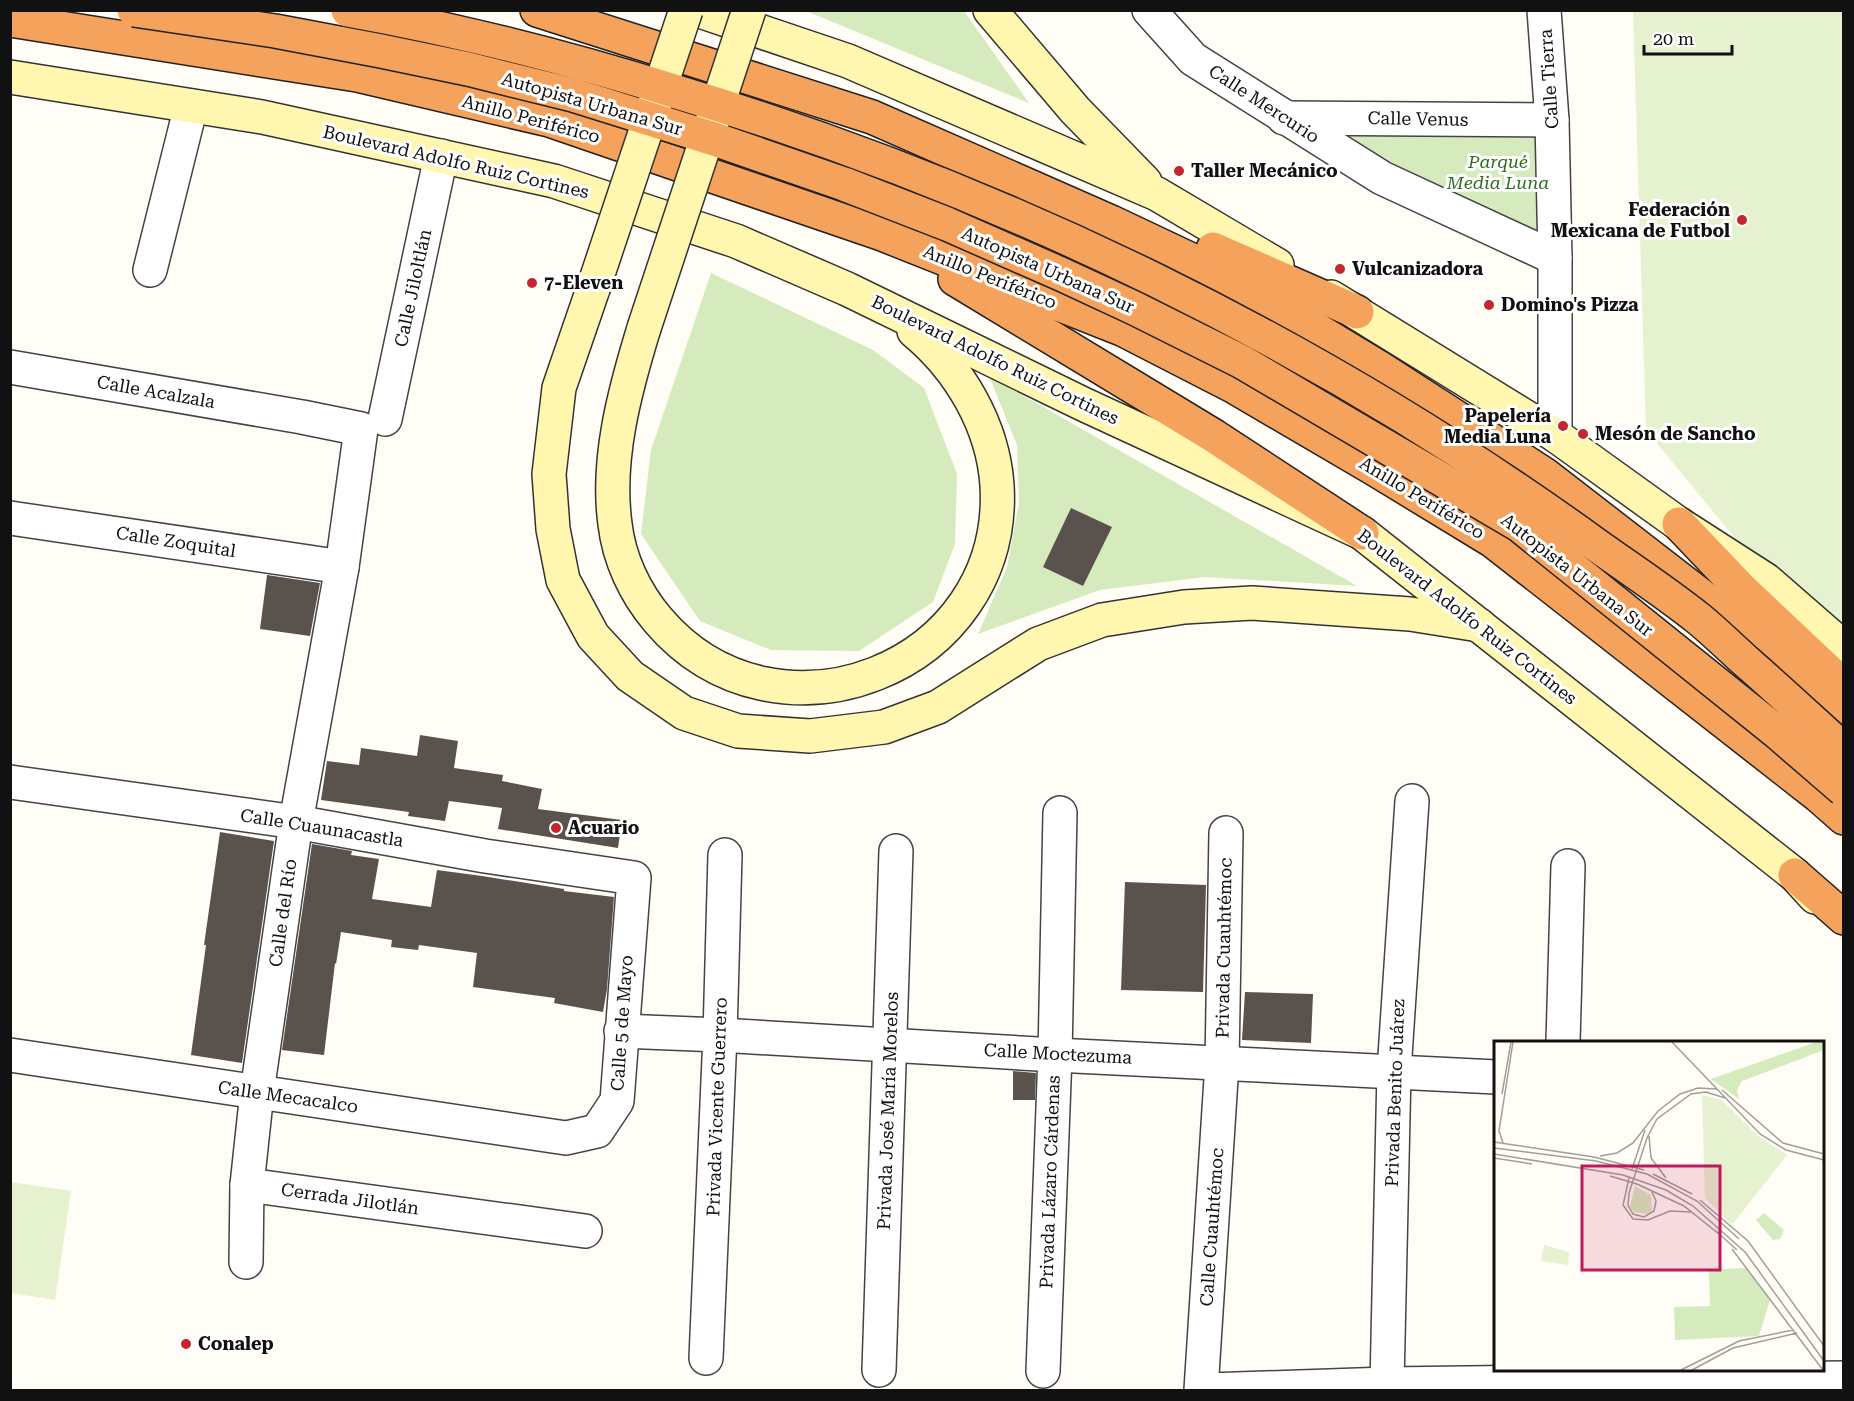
<svg xmlns="http://www.w3.org/2000/svg" width="1854" height="1401" viewBox="0 0 1854 1401" font-family="'Roboto Serif',serif">
  <style>
    .green { fill: #d5ebbd }
    .pitch { fill: #e6f2cf }
    .building { fill: #5a524d }
    .lines { fill: none; stroke-linecap: round; stroke-linejoin: round }
    .street-casing { stroke: #444; stroke-width: 36 }
    .secondary-casing { stroke: #333; stroke-width: 36 }
    .highway-casing { stroke: #222; stroke-width: 36 }
    .street { stroke: #fff; stroke-width: 33 }
    .secondary { stroke: #fff6b0; stroke-width: 33 }
    .highway { stroke: #f5a25d; stroke-width: 33 }
    .secondary-bridge-casing { stroke: #333; stroke-width: 36; stroke-linecap: butt }
    .highway-bridge-casing { stroke: #222; stroke-width: 36; stroke-linecap: butt }
    .secondary-bridge { stroke: #fff6b0; stroke-width: 33 }
    .highway-bridge { stroke: #f5a25d; stroke-width: 33 }
    .poi-dot { fill: #c4262e; stroke: #fff; stroke-width: 2 }
    .labels { text-anchor: middle; stroke-width: 6; stroke-linejoin: round; paint-order: stroke }
    .street-label { font-size: 18px; fill: #111; stroke: #fff }
    .park-label { font-size: 18px; font-style: italic; fill: #2f6b1f; stroke: #fff }
    .poi-label { font-size: 18px; font-weight: bold; fill: #111; stroke: #fff; text-anchor: start }
    .inset-road { fill: none; stroke: #a09f9a; stroke-width: 1.5 }
    .view { fill: #c2185b; fill-opacity: 0.15; stroke: #c2185b; stroke-width: 3 }
    .inset-edge { fill: none; stroke: #111; stroke-width: 3 }
  </style>
  <rect width="100%" height="100%" fill="#fffdf5"/>
  <g class="green">
    <path d="M806,11H964L1029,103Z"/>
    <path d="M1283,118L1552,120L1555,258Z"/>
    <path d="M711,273L873,350L924,388L957,474L955,544L933,602L859,651L771,650L700,621L641,534L651,450Z"/>
    <path d="M989,376L1357,586L1205,577L1100,590L978,634L1007,567L1019,503L1017,445Z"/>
  </g>
  <g class="pitch">
    <path d="M1633,11H1843V643L1757,565L1646,430Z"/>
    <path d="M11,1182L71,1191L55,1300L11,1293Z"/>
  </g>
  <g class="building">
    <path d="M1071,508L1112,527L1083,586L1043,567Z"/>
    <path d="M267,575L320,583L310,636L260,629Z"/>
    <path d="M420,735L458,741L454,768L503,775L502,781L542,789L538,809L622,820L618,848L498,829L502,808L449,801L445,821L408,816L409,812L321,800L327,761L359,765L361,748L417,756Z"/>
    <path d="M220,832L274,841L242,1063L191,1055L206,945H204Z"/>
    <path d="M312,844L352,851L351,855L379,859L372,899L431,907L437,870L482,876L564,889V891L614,897L607,989L603,1012L554,1003L555,998L473,987L477,953L419,945L418,950L391,947L392,940L341,932L336,964L335,963L324,1055L282,1050Z"/>
    <path d="M1125,882L1206,885L1203,992L1121,990Z"/>
    <path d="M1245,992L1313,994L1311,1043L1242,1040Z"/>
    <path d="M1013,1071L1036,1073L1035,1100H1013Z"/>
  </g>
  <g class="lines">
    <defs>
      <g id="street">
        <path d="M1149,10L1193,59L1382,178L1555,258"/>
        <path d="M1544,10L1552,120L1555,258V435"/>
        <path d="M1284,118L1552,120"/>
        <path d="M150,270L191,106"/>
        <path d="M10,367L302,417L361,429L342,567L296,822L257,1092L247,1185L246,1262"/>
        <path d="M385,419L441,156"/>
        <path d="M10,518L342,567"/>
        <path d="M10,782L296,822L485,856L634,878L617,1101L597,1131L566,1138L10,1055"/>
        <path d="M621,1031L720,1035L1055,1055L1496,1077"/>
        <path d="M1563,1042L1568,866"/>
        <path d="M247,1185L585,1231"/>
        <path d="M706,1358L720,1035L725,855"/>
        <path d="M879,1370L896,851"/>
        <path d="M1043,1371L1055,1055L1060,813"/>
        <path d="M1387,1384L1394,1071L1412,801"/>
        <path d="M1201,1390L1222,1063L1226,833"/>
        <path d="M1208,1390L1387,1384L1844,1378"/>
      </g>
      <g id="secondary">
        <path d="M697,10L848,61L1157,194L1277,265"/>
        <path d="M990,10L1075,110L1145,182"/>
        <path d="M10,77L262,117L554,181L736,241L847,289L1083,404L1362,533L1795,875L1815,897"/>
        <path d="M593,289L559,388L549,474L553,529L563,580L593,636L630,676L684,713L738,731L810,736L884,727L938,707L1038,644L1102,620L1184,607L1252,603L1410,614L1479,625"/>
        <path d="M1331,297L1555,435L1679,524L1766,580L1844,648"/>
        <path d="M644,328C625,390 606,459 615,524C619,559 635,593 658,620C776,759 1008,669 997,485C993,426 960,369 914,331"/>
      </g>
      <g id="highway">
        <path d="M537,10L872,117L1111,222L1202,265L1271,302L1380,368L1544,474L1743,628L1844,713"/>
        <path d="M10,20L357,75L549,120L882,234L1124,330L1233,386L1373,468L1493,541L1819,796L1844,818"/>
        <path d="M1213,249L1357,312"/>
        <path d="M955,279L1214,436L1362,533"/>
        <path d="M1679,524L1740,588L1844,686"/>
        <path d="M1795,875L1844,918"/>
      </g>
    </defs>
    <use href="#street" class="street-casing"/>
    <use href="#secondary" class="secondary-casing"/>
    <use href="#highway" class="highway-casing"/>
    <use href="#street" class="street"/>
    <use href="#secondary" class="secondary"/>
    <use href="#highway" class="highway"/>
    <defs>
      <g id="secondary-bridge">
        <path d="M593,289L686,10"/>
        <path d="M644,328L749,10"/>
      </g>
      <g id="highway-bridge">
        <path d="M134,10L275,31L381,51L468,69L573,95L714,139L844,184L947,224L1063,275L1134,308L1242,362L1519,525L1778,733L1844,790"/>
        <path d="M348,10C459,30 569,58 677,92C1005,191 1317,343 1595,544C1630,569 1665,592 1699,619C1716,633 1732,649 1749,664C1781,692 1812,721 1844,750"/>
      </g>
    </defs>
    <use href="#secondary-bridge" class="secondary-bridge-casing"/>
    <use href="#highway-bridge" class="highway-bridge-casing"/>
    <use href="#secondary-bridge" class="secondary-bridge"/>
    <use href="#highway-bridge" class="highway-bridge"/>
  </g>
  <g class="poi-dot">
    <circle cx="1179" cy="171" r="6"/>
    <circle cx="1742" cy="220" r="6"/>
    <circle cx="1340" cy="269" r="6"/>
    <circle cx="532" cy="283" r="6"/>
    <circle cx="1489" cy="305" r="6"/>
    <circle cx="1563" cy="426" r="6"/>
    <circle cx="1583" cy="434" r="6"/>
    <circle cx="556" cy="828" r="6"/>
    <circle cx="186" cy="1344" r="6"/>
  </g>
  <g class="labels">
    <g class="street-label">
      <text transform="translate(1549 79) rotate(-94)" y="6">Calle Tierra</text>
      <text transform="translate(592 104) rotate(16)" y="6">Autopista Urbana Sur</text>
      <text transform="translate(1264 104) rotate(33)" y="6">Calle Mercurio</text>
      <text transform="translate(531 119) rotate(15)" y="6">Anillo Periférico</text>
      <text transform="translate(1418 119) rotate(1)" y="6">Calle Venus</text>
      <text transform="translate(456 162) rotate(13)" y="6">Boulevard Adolfo Ruiz Cortines</text>
      <text transform="translate(1048 270) rotate(24)" y="6">Autopista Urbana Sur</text>
      <text transform="translate(990 277) rotate(22)" y="6">Anillo Periférico</text>
      <text transform="translate(413 288) rotate(-78)" y="6">Calle Jiloltlán</text>
      <text transform="translate(995 360) rotate(26)" y="6">Boulevard Adolfo Ruiz Cortines</text>
      <text transform="translate(156 392) rotate(10)" y="6">Calle Acalzala</text>
      <text transform="translate(1422 498) rotate(31)" y="6">Anillo Periférico</text>
      <text transform="translate(176 542) rotate(9)" y="6">Calle Zoquital</text>
      <text transform="translate(1577 575) rotate(38)" y="6">Autopista Urbana Sur</text>
      <text transform="translate(1467 617) rotate(38)" y="6">Boulevard Adolfo Ruiz Cortines</text>
      <text transform="translate(322 828) rotate(9)" y="6">Calle Cuaunacastla</text>
      <text transform="translate(283 913) rotate(-82)" y="6">Calle del Río</text>
      <text transform="translate(1224 948) rotate(-89)" y="6">Privada Cuauhtémoc</text>
      <text transform="translate(622 1023) rotate(-86)" y="6">Calle 5 de Mayo</text>
      <text transform="translate(1058 1054) rotate(3)" y="6">Calle Moctezuma</text>
      <text transform="translate(1395 1093) rotate(-88)" y="6">Privada Benito Juárez</text>
      <text transform="translate(288 1097) rotate(8)" y="6">Calle Mecacalco</text>
      <text transform="translate(717 1107) rotate(-88)" y="6">Privada Vicente Guerrero</text>
      <text transform="translate(888 1111) rotate(-88)" y="6">Privada José María Morelos</text>
      <text transform="translate(1050 1182) rotate(-88)" y="6">Privada Lázaro Cárdenas</text>
      <text transform="translate(350 1199) rotate(8)" y="6">Cerrada Jilotlán</text>
      <text transform="translate(1212 1227) rotate(-86)" y="6">Calle Cuauhtémoc</text>
    </g>
    <g class="park-label">
      <text x="1498" y="168">Parqué<tspan x="1498" dy="21">Media Luna</tspan></text>
    </g>
    <g class="poi-label">
      <text x="1191" y="177">Taller Mecánico</text>
      <text x="1730" y="216" text-anchor="end">Federación<tspan x="1730" dy="21">Mexicana de Futbol</tspan></text>
      <text x="1352" y="275">Vulcanizadora</text>
      <text x="544" y="289">7-Eleven</text>
      <text x="1501" y="311">Domino's Pizza</text>
      <text x="1551" y="422" text-anchor="end">Papelería<tspan x="1551" dy="21">Media Luna</tspan></text>
      <text x="1595" y="440">Mesón de Sancho</text>
      <text x="568" y="834">Acuario</text>
      <text x="198" y="1350">Conalep</text>
    </g>
  </g>
  <g transform="translate(1494 1041)">
    <rect width="330" height="330" fill="#fffdf5"/>
    <path d="M322,1H330V9L248,40L243,49L245,58L217,38ZM141,145L157,154L158,170L152,173L140,171L136,165ZM270,172L290,189L286,198L279,199L262,179ZM252,227L276,259L265,295L181,299L180,266L216,265L215,229Z" fill="#d5ebbd"/>
    <path d="M208,54L228,59L263,94L293,114L238,184L211,157ZM50,204L75,211L74,224L47,220Z" fill="#e6f2cf"/>
    <path class="inset-road" d="M178,1L266,93L292,109L330,119M228,49L289,102L330,113M8,53L17,1M155,95L157,117L172,137M0,101L100,116L150,129M9,102L5,90L19,1M0,107L102,120L153,133L203,160L245,198M0,113L129,134L172,149L199,165L251,211L330,320M106,115L123,112L139,102L164,70L186,53L204,47L223,48M0,117L38,123M138,128L151,89M159,133L198,153M116,135L143,143L190,165L225,193M135,137L129,164L139,178L154,179L176,170L198,171M158,151L162,160L160,170L150,176L139,173L134,164L135,152L153,97L163,78L197,53L212,51L231,57M206,159L254,200L330,305M222,190L243,209M238,208L329,329M187,329L245,300L299,289M198,329L239,307L303,292"/>
    <path class="view" d="M88,125H226V229H88Z"/>
    <rect width="330" height="330" class="inset-edge"/>
  </g>
  <rect width="1854" height="1401" fill="none" stroke="#111111" stroke-width="24"/>
  <path d="M1644 45v9h88v-9" fill="none" stroke="#111111" stroke-width="3"/>
  <text x="1653" y="45" font-size="18" fill="#111111" stroke="#ffffff" stroke-width="4.5" paint-order="stroke">20 m</text>
</svg>
